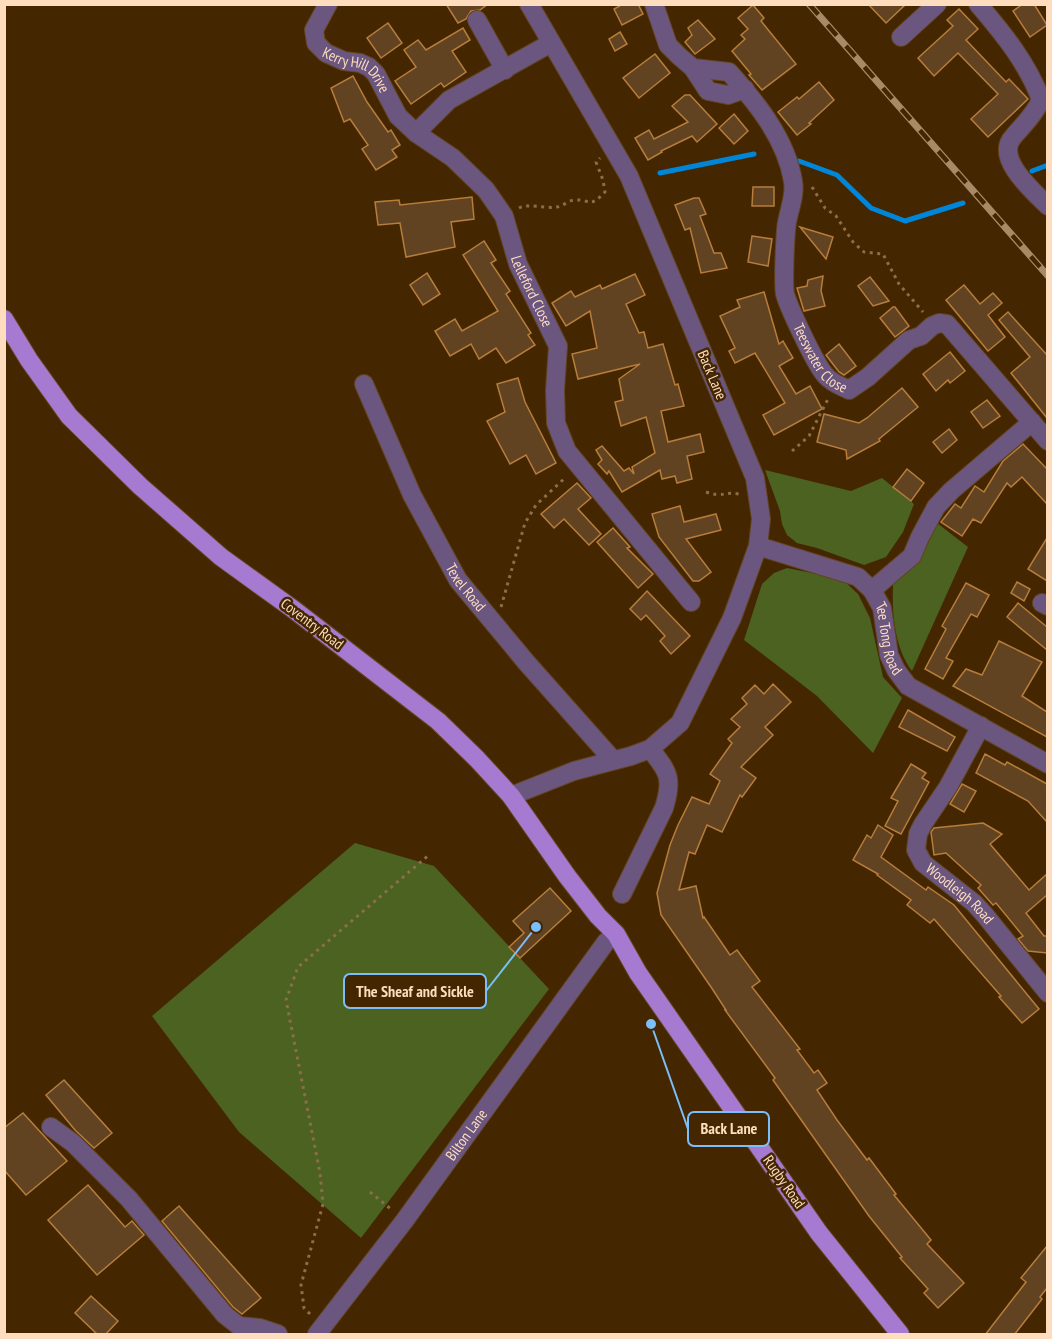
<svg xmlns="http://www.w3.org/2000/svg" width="1052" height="1339" viewBox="0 0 1052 1339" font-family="'PT Sans Narrow',sans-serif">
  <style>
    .green { fill: #4b6220 }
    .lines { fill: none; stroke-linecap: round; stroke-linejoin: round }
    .stream { stroke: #0086d8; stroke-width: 5 }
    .building { fill: #614322; stroke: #b87d3b; stroke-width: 1.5 }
    .minor-casing { stroke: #62441f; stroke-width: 20 }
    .major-casing { stroke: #62441f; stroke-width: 20 }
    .path { stroke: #8c6e4a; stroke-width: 3; stroke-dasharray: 3 4.5; stroke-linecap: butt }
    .minor { stroke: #6b5680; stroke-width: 18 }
    .major { stroke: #a67ad1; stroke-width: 18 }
    .rail-casing { stroke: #a88a67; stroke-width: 7 }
    .rail { stroke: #442701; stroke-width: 4.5; stroke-dasharray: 14; stroke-linecap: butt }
    .labels { text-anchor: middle; stroke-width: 5; stroke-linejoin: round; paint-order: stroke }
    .street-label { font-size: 15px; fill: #fdddbd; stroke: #442701 }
    .leader { fill: none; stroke: #7cbef9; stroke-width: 2 }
    .callout-dot { fill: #7cbef9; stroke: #442701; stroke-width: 2 }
    .callout { fill: #442701; stroke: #7cbef9; stroke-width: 2 }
    .callout-label { font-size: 16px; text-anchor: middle; font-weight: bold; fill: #fdddbd }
  </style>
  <rect width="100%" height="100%" fill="#442701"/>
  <g class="green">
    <path d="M765,470L851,491L882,478L914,504L903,532L886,557L864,565L817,548L797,543L787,535L782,524L780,511Z"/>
    <path d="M937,523L968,547L912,671C894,647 892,614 893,584C918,565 925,551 937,523Z"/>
    <path d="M787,568L842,579L858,594L870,618L883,677L902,698L873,753L817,696L744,640L762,584L774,573Z"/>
    <path d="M355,843L434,866L549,989L361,1238L239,1132L152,1016Z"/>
  </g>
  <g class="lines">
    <g class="stream">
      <path d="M799,161L837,175L871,208L905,221L963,203"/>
      <path d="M1032,171L1048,165"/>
      <path d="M660,173L754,154"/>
    </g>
  </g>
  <g class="building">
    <path d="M446,4H488L480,10L471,11L466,19L458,23Z"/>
    <path d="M623,4H638L643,14L622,25L614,9Z"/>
    <path d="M868,4H906L886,23Z"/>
    <path d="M1023,4H1034L1047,25L1030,37L1013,11Z"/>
    <path d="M753,5L764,18L761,21L796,64L762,90L749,75L751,74L732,51L745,39L741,35L748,29L738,18Z"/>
    <path d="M959,9L978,29L966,40L1006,82L1009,79L1028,99L988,137L971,119L998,94L958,53L934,76L918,58L953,26L947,20Z"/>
    <path d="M698,20L715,39L695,54L685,42L692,35L688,28Z"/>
    <path d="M388,23L402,43L381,58L367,38Z"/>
    <path d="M463,28L470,40L452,51L466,72L444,87L441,83L411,104L395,81L416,67L404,50L418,40L426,50Z"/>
    <path d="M620,32L627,44L615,51L609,39Z"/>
    <path d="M655,54L670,73L639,98L623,78Z"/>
    <path d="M353,76L367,102L388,132L391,130L400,145L392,150L397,157L376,170L362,149L368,145L350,119L344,122L331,88Z"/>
    <path d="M819,82L834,100L809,123L811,124L797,135L778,112L797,97L799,99Z"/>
    <path d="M685,95H690L717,124L697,142L692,136L661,151L662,152L648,160L635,138L649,130L654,139L688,122L672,106Z"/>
    <path d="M734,114L748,131L734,144L719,128Z"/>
    <path d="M753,187H774V206H752Z"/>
    <path d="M472,197L474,219L451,222L455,247L406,257L400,223L378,225L375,202L399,200L400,205Z"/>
    <path d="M694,198H699L706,214L700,216L714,253H721L727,268L701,273L690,228L685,230L675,205Z"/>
    <path d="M800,227L833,237L826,259Z"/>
    <path d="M752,236L772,239L768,266L748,262Z"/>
    <path d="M484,241L496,260L491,263L510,291L506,294L531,333L528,335L535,345L506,363L496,348L479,359L471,344L450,356L435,331L455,319L462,331L498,311L463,255Z"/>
    <path d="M427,273L440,294L423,305L410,285Z"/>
    <path d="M635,274L645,295L626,304L639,333L644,332L648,348L663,344L675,385L678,384L684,406L661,411L668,442L700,434L704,452L687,456L692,479L677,483L675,476L662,479L660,470L622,492L609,471L607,474L598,464L602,460L596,450L602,446L624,471L629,468L634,474L632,467L655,453L646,417L621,426L615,402L623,400L619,379L640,364L578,379L572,354L597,348L590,311L566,326L552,303L571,291L575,297L600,285L602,289Z"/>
    <path d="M823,276L821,291L825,306L804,311L797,288L807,286L808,280Z"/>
    <path d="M870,277L889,301L873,306L858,286Z"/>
    <path d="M964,285L980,304L993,293L1002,303L988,315L1005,337L988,351L946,300Z"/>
    <path d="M764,292L779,344L783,341L793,358L779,366L796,394L810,386L822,409L774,435L763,415L785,403L755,353L735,363L729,351L735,348L720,316L740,307L737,300Z"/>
    <path d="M893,307H895L909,326L895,337L880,318Z"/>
    <path d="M1008,312L1047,355V418L1011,373L1030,357L999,320Z"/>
    <path d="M839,344L856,366L844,375L839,372L826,355Z"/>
    <path d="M950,352L965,371L950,383L948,380L936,391L923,374Z"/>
    <path d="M518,378L525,402L556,463L536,474L526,455L510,464L487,421L505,412L497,384Z"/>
    <path d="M902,388L918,407L879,439L880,441L847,459L846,450L817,442L824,414L859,423L867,418Z"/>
    <path d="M987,400L1000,416L983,428L971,412Z"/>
    <path d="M949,429L957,440L942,453L933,442Z"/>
    <path d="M1023,444L1047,469V504L1022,477L1011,487L1007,483L981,523L973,519L962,536L941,522L955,504L961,508L975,486L984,492L1003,461Z"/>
    <path d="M907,469L924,483L911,501L893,487Z"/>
    <path d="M577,483L591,498L578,509L601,534L589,545L564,519L554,528L541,514Z"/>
    <path d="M680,506L684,522L716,514L721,530L686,539L711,572L699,581H693L659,537L652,514Z"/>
    <path d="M613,528L630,547L627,548L653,574L638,588L597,542Z"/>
    <path d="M1047,538V581L1028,569Z"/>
    <path d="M1017,582L1030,589L1024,601L1011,593Z"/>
    <path d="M966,583L989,595L977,617L971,614L946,658L953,661L943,679L925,669L946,629L942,626Z"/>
    <path d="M647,591L690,636L671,654L660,641L665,636L646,615L641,620L630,609Z"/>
    <path d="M1018,603L1047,627V650L1007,617Z"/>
    <path d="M999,641L1042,662L1022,696L1047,712V737L953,686L966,669L982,675Z"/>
    <path d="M773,684L791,702L765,727L773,735L741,767L756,778L742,797L740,795L722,832L707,825L695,854L689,852L679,890L696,886L703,918L704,917L730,955L737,950L760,981L752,987L800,1049L797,1050L814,1073L818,1070L827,1083L817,1090L837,1120L867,1160L869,1158L896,1194L894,1195L931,1240L927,1244L964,1283L938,1308L924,1293L928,1289L900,1258L902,1257L869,1216L773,1080L775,1078L725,1010H726L711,987L661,915L657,893L670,845L678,825L692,797L709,804L720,781L710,774L732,743L728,739L740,727L731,719L747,704L742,698L755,685L764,694Z"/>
    <path d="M908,710L955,737L947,751L899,727Z"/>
    <path d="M985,754L1005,765L1007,762L1047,784V822L1028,801L976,773Z"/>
    <path d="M911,764L926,773L922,778L929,782L901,834L885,826L898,801L891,798Z"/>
    <path d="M962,784L976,791L964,812L950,804Z"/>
    <path d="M983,823L1002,834L990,844L1029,890L1047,874V895L1026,913L1044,936H1047V953L1028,951L1018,939L1023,936L996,903L993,905L978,888L981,885L946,853L934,855L931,832L934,828Z"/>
    <path d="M878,825L893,835L881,857L926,890L928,887L954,905L1039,1009L1022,1023L999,997L1001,996L934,919L930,923L907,905L911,900L877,875L878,874L853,860L867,835L871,838Z"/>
    <path d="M550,888L571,911L520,958L509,947L524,933L513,921Z"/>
    <path d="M64,1080L112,1133L94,1148L75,1130L46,1095Z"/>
    <path d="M23,1113L67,1161L26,1195L4,1170V1128Z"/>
    <path d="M88,1185L125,1227L132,1221L144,1235L97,1275L48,1220Z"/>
    <path d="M179,1206L261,1298L242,1314L233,1307L162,1221Z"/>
    <path d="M1047,1246V1288L1040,1297L1042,1299L1014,1335H985L1026,1282L1021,1278Z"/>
    <path d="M91,1296L118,1321L105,1335H98L75,1313Z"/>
  </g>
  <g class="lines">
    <defs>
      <g id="minor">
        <path id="s1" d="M328,4L314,30L316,43L326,53L344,61L360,63L369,67L376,74L398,116L416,133"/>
        <path id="s2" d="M654,4L668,45L679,56L693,68L729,72C757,103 786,139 793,181C796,198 787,213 786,230C785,243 783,284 785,294C789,308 816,366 826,376C832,383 841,386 849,390L868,377L909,340L921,336L932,326L939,323L947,324L1048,441"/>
        <path d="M978,4C1003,33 1028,64 1041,100C1034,115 1024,124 1013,137C994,158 1034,192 1048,206"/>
        <path d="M477,20L505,70"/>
        <path d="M901,37L937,4"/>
        <path id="s3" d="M551,43L449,100L416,133L453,158L486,190L504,216L518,264L558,346L555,390L556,423L567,451L691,602"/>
        <path d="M693,68L708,91L728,95L745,89"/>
        <path id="s4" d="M364,384L412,495L458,580L526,662L613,760"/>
        <path id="s5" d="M758,546L858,577L872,590L882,608L889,655L896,670L908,686L1048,764"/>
        <path d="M872,590L912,556L920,537L936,507L951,491L1032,422"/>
        <path d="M1042,603L1048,606"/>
        <path id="s6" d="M981,726L948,787L923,824L918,834L916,850L923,863L974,903L984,914L1048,993"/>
        <path d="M511,796L574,771L631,756L650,749L680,723L732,618L758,546L761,519L755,478L629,176L529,4"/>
        <path d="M622,894L664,808C673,779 669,772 650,749"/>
        <path d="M51,1127L73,1143L129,1199L225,1315L239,1326L260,1328L278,1334"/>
        <path id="s7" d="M317,1334L405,1220L606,942L616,934"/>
      </g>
      <path id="major" d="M4,319L29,360L69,416L140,486L221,557L293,609L438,721L477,759L511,796L567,876L598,916L616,934L638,973L819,1233L900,1334"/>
    </defs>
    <use href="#minor" class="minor-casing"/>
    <use href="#major" class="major-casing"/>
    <g class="path">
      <path d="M812,187L825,208L836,216L853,242L864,252L883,254L899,284L923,312"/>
      <path d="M519,208C529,203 545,209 557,207C563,206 569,200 575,200C591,199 589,209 605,192L603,180L596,162L600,158"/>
      <path d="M792,451L809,436L828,399"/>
      <path d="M706,492C723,498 725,491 739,494"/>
      <path d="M501,607L525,523L536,505L566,477"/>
      <path d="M370,1192L392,1210"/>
      <path d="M310,1314L304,1308L301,1285L323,1204L320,1173L286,1000L298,967L430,854"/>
    </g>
    <use href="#minor" class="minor"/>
    <use href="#major" class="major"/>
    <defs>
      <path id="rail" d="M809,4L1048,276"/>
    </defs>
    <use href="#rail" class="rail-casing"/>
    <use href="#rail" class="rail"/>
  </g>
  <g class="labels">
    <g class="street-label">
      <text dy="5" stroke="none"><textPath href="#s1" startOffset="93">Kerry Hill Drive</textPath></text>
      <text dy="5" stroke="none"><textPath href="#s3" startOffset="366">Lelleford Close</textPath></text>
      <text dy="5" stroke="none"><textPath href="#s2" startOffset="430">Teeswater Close</textPath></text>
      <text transform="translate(712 375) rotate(67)" y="5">Back Lane</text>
      <text dy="5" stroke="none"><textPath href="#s4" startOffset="228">Texel Road</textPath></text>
      <text transform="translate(312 624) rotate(37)" y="5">Coventry Road</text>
      <text dy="5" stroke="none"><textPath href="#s5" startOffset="176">Tee Tong Road</textPath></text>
      <text dy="5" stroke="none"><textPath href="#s6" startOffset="204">Woodleigh Road</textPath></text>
      <text dy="5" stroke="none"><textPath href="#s7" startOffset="249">Bilton Lane</textPath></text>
      <text transform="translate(784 1182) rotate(55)" y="5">Rugby Road</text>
    </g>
  </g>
  <path class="leader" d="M536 927L486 991M651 1024L688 1129"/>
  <g class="callout-dot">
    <circle cx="536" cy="927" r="6"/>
    <circle cx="651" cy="1024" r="6"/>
  </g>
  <g class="callout">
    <rect x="344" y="974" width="142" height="34" rx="6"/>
    <rect x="688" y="1112" width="81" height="34" rx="6"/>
  </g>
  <g class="callout-label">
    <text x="415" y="997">The Sheaf and Sickle</text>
    <text x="729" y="1134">Back Lane</text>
  </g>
  <rect width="1052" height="1339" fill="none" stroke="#fdddbd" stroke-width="12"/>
</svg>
